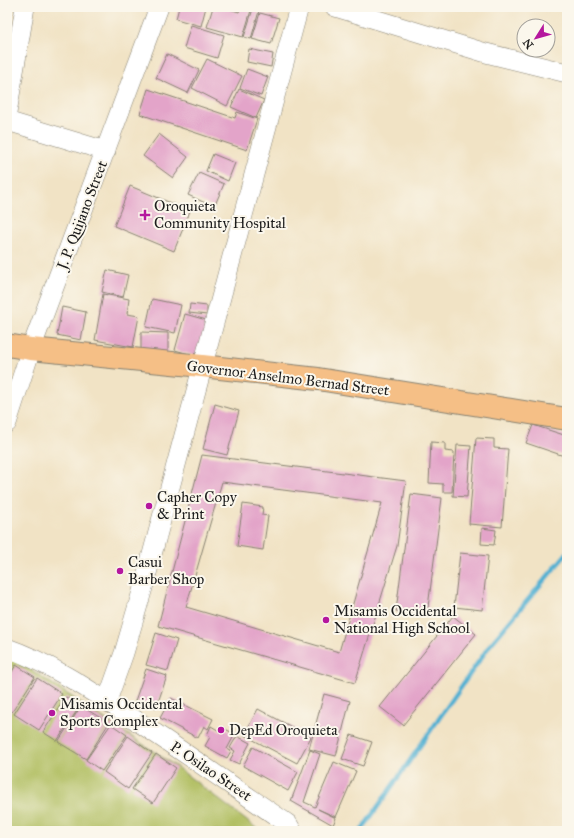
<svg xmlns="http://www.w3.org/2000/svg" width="574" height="838" viewBox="0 0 574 838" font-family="'IM FELL Great Primer',serif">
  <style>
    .green { fill: #b0be60; stroke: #666d3e }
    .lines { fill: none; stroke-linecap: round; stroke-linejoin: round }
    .stream { stroke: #53b1d2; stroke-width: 4.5 }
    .building { fill: #e3a4c9; fill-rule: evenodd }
    .minor-casing { stroke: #868070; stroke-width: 20 }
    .major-casing { stroke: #868070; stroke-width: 24 }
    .minor { stroke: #fff; stroke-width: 19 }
    .major { stroke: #f5bf86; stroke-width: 22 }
    .poi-dot { fill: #b5179e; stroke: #fbf7ec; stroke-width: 1.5 }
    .labels { text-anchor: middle; stroke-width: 4; stroke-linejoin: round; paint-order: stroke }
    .poi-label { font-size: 15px; fill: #1c1c1c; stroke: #fbf7ec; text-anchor: start }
    .street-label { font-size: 15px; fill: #1c1c1c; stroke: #fbf7ec }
  </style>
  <rect width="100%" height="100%" fill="#fbf7ec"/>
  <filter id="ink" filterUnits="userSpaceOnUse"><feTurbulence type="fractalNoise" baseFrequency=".025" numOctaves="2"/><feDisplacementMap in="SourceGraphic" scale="8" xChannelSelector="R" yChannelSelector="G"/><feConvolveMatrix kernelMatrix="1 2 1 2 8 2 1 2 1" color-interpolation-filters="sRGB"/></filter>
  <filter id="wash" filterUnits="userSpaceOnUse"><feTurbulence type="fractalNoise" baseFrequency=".012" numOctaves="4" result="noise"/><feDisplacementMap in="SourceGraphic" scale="16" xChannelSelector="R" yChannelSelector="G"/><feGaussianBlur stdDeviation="0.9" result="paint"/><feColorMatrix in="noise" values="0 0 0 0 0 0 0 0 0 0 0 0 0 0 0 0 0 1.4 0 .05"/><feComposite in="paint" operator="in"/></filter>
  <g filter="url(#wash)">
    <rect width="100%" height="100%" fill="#f1e3c5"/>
    <path class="green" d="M7,657L18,661L174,765L260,831H7Z"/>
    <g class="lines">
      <path class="stream" d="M361,831L490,645L567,553"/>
    </g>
    <g id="blocks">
      <g class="building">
        <path d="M179,7H206L201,26L176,19Z"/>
        <path d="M213,7H223L239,12L241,7H252L243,37L207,27Z"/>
        <path d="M253,9L259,11L251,39L244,37Z"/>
        <path d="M260,13L279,18L271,44L252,39Z"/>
        <path d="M191,25L224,35L217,58L184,48Z"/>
        <path d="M249,49L273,54L271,67L247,62Z"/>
        <path d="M167,54L199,70L188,93L156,78Z"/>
        <path d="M207,59L242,76L227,106L192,88Z"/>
        <path d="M247,69L268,77L261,96L240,88Z"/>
        <path d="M148,89L235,118L237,112L257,119L247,150L140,114Z"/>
        <path d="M239,89L264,100L256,118L231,107Z"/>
        <path d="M159,134L188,157L173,178L143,156Z"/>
        <path d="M213,154L235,163L228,181L206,171Z"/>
        <path d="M199,173L224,184L214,207L188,195Z"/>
        <path d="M130,186L190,211L174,251L114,226Z"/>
        <path d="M107,270L128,275L123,297L102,292Z"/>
        <path d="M103,294L129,299L127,314L139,316L133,347L95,340Z"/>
        <path d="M152,299L181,305L175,333L146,327Z"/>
        <path d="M190,304L207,306V315L189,313Z"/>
        <path d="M62,307L86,312L81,340L57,335Z"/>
        <path d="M185,314L210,321L200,357L175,350Z"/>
        <path d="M141,332L168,333V353H141Z"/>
        <path d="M215,404L239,411L227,455L203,449Z"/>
        <path d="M533,425L567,436V457L526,443Z"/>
        <path d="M476,438L494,439V448L508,449L502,527L469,524Z"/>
        <path d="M431,442L445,443V451L454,452L452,492H443V484L429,483Z"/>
        <path d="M457,445L471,446L467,497L453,496Z"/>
        <path d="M202,455L406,481L397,546L355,683L158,626ZM222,482L382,503L339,652L186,607Z"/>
        <path d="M411,494L442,498L427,615L396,611Z"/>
        <path d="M243,504L263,507L262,515L268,516L263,550L237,546Z"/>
        <path d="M482,528L496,530L494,545L481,544Z"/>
        <path d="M460,553L488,556L482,610L454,607Z"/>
        <path d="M453,616L476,634L403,725L380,707Z"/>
        <path d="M156,633L177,640L168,671L146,665Z"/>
        <path d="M16,665L35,677L12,712L7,709V680Z"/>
        <path d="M146,669L167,676L156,708L135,701Z"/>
        <path d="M37,678L62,694L39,730L14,714Z"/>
        <path d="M324,694L350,701L336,756L309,749Z"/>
        <path d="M66,697L80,706L57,741L43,732Z"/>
        <path d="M171,698L213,719L208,729L204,726L198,738L160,718Z"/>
        <path d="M81,706L109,723L86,759L58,742Z"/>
        <path d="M258,709L311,737L297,763L244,735Z"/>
        <path d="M111,724L127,735L102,771L86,760Z"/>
        <path d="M211,726L221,732L223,728L235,734L227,749L231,751L227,758L205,746L210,737L207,735Z"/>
        <path d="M351,735L372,742L363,766L342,759Z"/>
        <path d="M128,736L152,753L128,789L104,772Z"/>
        <path d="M237,736L250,743L239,764L230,760L235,751L230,748Z"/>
        <path d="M253,747L298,772L288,791L243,766Z"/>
        <path d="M310,750L320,754L304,802L315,807L334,762L356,771L336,817L318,809L336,818L333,825L291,801Z"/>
        <path d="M156,754L176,768L153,803L132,789Z"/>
      </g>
    </g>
  </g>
  <g filter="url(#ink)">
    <use href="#blocks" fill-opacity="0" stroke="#868070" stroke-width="1"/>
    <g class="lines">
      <defs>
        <g id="minor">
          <path d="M335,7L486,53L567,73"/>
          <path d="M7,113L25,7"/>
          <path d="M7,121L106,151"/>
          <path d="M7,423L31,349L159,7"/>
          <path d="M7,648C53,664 97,695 137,721C188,755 238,790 288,824L292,831"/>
          <path d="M107,701L124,653L143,588L299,7"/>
        </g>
        <path id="major" d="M7,345L31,349L202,366L318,379L567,419"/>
      </defs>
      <use href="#minor" class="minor-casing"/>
      <use href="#major" class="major-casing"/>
      <use href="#minor" class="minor"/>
      <use href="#major" class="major"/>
    </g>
  </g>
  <g class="poi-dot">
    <path d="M143 209h4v4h4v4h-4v4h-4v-4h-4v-4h4z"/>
    <circle cx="149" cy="506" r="4"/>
    <circle cx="120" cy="571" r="4"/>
    <circle cx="326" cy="620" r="4"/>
    <circle cx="52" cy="713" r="4"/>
    <circle cx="221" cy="730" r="4"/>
  </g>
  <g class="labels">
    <g class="poi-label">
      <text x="154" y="211">Oroquieta<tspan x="154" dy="17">Community Hospital</tspan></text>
      <text x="157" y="502">Capher Copy<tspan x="157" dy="17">&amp; Print</tspan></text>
      <text x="128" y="567">Casui<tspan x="128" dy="17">Barber Shop</tspan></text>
      <text x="334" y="616">Misamis Occidental<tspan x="334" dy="17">National High School</tspan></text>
      <text x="60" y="709">Misamis Occidental<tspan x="60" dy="17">Sports Complex</tspan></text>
      <text x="229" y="735">DepEd Oroquieta</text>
    </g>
    <g class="street-label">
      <text transform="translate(82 215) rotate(-69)" y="5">J. P. Quijano Street</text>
      <text transform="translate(288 378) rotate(7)" y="5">Governor Anselmo Bernad Street</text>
      <text transform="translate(211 771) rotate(34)" y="5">P. Osilao Street</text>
    </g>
  </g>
  <rect width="574" height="838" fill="none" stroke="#fbf7ec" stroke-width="24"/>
  <g transform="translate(536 38) rotate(233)"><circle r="19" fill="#fbf7ec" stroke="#a29f99"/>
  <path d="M0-3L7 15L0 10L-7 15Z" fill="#b5179e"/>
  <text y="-6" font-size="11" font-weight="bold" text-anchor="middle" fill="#1c1c1c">N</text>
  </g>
</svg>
